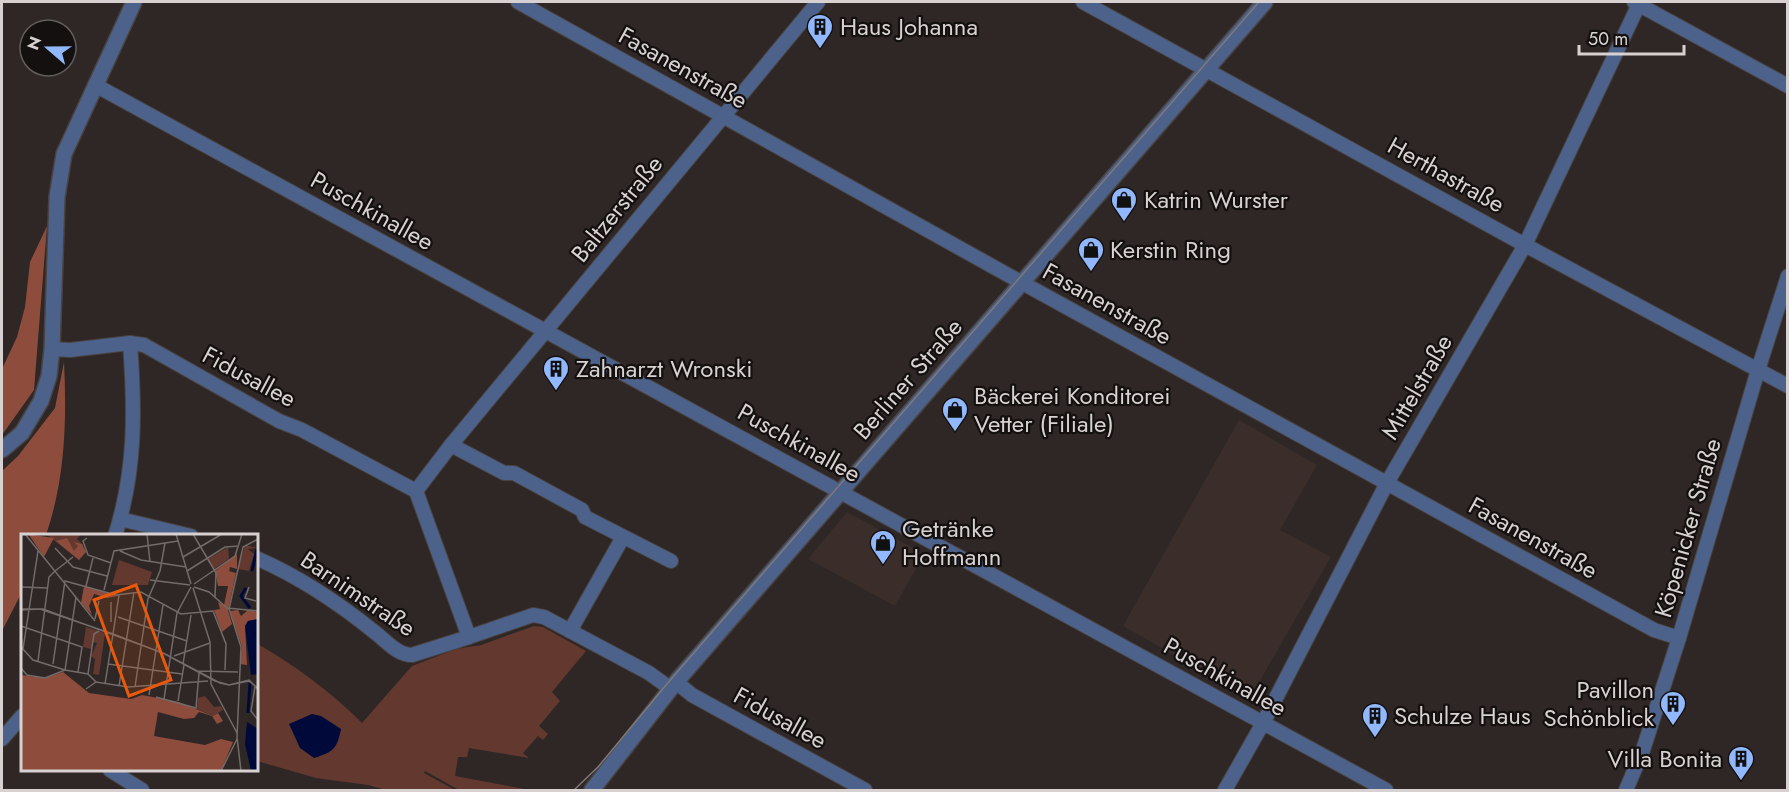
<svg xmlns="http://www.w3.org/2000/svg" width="1789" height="792" viewBox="0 0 1789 792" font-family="Jost,sans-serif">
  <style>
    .built { fill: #3b2e2a }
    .green { fill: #63392f }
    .forest { fill: #8e4c3c }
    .water { fill: #000a3a }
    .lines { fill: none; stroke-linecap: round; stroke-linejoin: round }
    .minor-casing { stroke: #494241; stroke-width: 16 }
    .tertiary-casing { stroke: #494241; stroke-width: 18 }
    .minor { stroke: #4c628a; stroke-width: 14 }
    .tertiary { stroke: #4c628a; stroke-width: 15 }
    .tram { stroke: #807978; stroke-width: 1.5 }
    .labels { text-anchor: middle; stroke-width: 4.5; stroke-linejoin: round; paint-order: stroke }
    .poi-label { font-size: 24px; fill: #d7d2d1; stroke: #141010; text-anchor: start }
    .street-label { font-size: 24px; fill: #d7d2d1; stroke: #141010 }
    .inset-river { fill: none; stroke: #000a3a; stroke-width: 3 }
    .inset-road { fill: none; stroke: #726b6a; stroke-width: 1.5 }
    .view { fill: #e8590c; fill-opacity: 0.15; stroke: #e8590c; stroke-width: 3 }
    .inset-edge { fill: none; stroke: #d7d2d1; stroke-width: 3 }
  </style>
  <rect width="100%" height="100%" fill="#2e2725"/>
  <g class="built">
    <path d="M1239,420L1317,465L1280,530L1331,557L1250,698L1123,626Z"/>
    <path d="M847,512L924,554L895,606L808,559Z"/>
  </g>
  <path class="green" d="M534,626L543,627L586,651L552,692L560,701L539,726L548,734L543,740L538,736L523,753L529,758L469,748L467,757H458L455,776L530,790H459L425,771L424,773L455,790H386L368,785L316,778L257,761L256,643C296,666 330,691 362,723L412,666L456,649L481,645Z"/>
  <g class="forest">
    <path d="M47,226L34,390L2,435V369L17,337L25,307L30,262Z"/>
    <path d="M64,362C67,421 65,480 46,535L22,536V592L2,631V471L18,456L55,408Z"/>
  </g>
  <path class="water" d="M312,714L321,716L341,729C337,749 333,752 314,758L300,748L289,724Z"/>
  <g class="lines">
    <defs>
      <g id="minor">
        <path d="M518,2L1008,275L1654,630L1679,638"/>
        <path d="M1083,2L1525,245L1788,386"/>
        <path d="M1634,2L1788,86"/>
        <path d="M95,85L1386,790"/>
        <path d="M52,349L70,350L130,343L144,345L279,421L302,430L416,491L469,637L533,615L544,617L649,673L671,689"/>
        <path d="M451,445L504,473H514L582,510L585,517L671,561"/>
        <path d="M416,491L451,445L818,2"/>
        <path d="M120,519L191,536"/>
        <path d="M115,536C136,470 135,410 130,343"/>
        <path d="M256,558C300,577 340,604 377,634C387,642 398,655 412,655L469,637"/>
        <path d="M570,631L623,537"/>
        <path d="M676,682L692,695L865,790"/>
        <path d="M2,739L22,716"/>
        <path d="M110,770L142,790"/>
        <path d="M1225,790L1263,723L1387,483L1525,245L1640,2"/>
        <path d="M1626,790L1643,750L1679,638L1758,370L1788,276"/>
      </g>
      <g id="tertiary">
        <path d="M2,450L22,433L41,401L49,376L52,349L57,197L64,154L134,2"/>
        <path d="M592,790L676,682L1265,2"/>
      </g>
    </defs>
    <use href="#minor" class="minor-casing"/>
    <use href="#tertiary" class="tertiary-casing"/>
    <use href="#minor" class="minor"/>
    <use href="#tertiary" class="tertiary"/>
    <path class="tram" d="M574,790L598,767L666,685L1259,2"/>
  </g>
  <defs>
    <symbol id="building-pin" viewBox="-11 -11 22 30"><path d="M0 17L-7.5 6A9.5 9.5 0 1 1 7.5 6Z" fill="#91b8fd" stroke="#141010"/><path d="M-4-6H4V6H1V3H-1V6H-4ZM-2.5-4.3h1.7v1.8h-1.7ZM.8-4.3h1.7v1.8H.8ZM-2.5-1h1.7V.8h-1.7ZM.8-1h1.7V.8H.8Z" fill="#111"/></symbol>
    <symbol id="shop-pin" viewBox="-11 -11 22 30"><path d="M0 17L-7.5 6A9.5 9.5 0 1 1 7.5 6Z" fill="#91b8fd" stroke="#141010"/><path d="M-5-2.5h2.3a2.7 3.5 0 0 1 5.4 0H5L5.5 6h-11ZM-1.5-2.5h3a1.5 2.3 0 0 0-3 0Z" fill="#111"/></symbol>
  </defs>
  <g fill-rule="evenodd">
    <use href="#building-pin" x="805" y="12" width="30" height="40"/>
    <use href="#shop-pin" x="1109" y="185" width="30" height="40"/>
    <use href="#shop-pin" x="1076" y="235" width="30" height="40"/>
    <use href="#building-pin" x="541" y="354" width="30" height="40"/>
    <use href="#shop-pin" x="940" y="395" width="30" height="40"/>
    <use href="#shop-pin" x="868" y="528" width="30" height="40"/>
    <use href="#building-pin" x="1658" y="689" width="30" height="40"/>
    <use href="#building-pin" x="1360" y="701" width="30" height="40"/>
    <use href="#building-pin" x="1726" y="744" width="30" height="40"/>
  </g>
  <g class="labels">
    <g class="poi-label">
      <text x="840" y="35">Haus Johanna</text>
      <text x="1144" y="208">Katrin Wurster</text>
      <text x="1110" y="258">Kerstin Ring</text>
      <text x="576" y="377">Zahnarzt Wronski</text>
      <text x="974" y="404">Bäckerei Konditorei<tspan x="974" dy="28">Vetter (Filiale)</tspan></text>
      <text x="902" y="537">Getränke<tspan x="902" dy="28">Hoffmann</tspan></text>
      <text x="1654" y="698" text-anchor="end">Pavillon<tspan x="1654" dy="28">Schönblick</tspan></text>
      <text x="1394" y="724">Schulze Haus</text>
      <text x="1722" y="767" text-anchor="end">Villa Bonita</text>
    </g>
    <g class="street-label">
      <text transform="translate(683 68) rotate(29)" y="8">Fasanenstraße</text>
      <text transform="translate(1446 175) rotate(29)" y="8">Herthastraße</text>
      <text transform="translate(617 209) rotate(-51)" y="8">Baltzerstraße</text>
      <text transform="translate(372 211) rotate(29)" y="8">Puschkinallee</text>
      <text transform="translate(1107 304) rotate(29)" y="8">Fasanenstraße</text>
      <text transform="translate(249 377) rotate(28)" y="8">Fidusallee</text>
      <text transform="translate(908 379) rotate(-49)" y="8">Berliner Straße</text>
      <text transform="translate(1417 387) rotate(-60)" y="8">Mittelstraße</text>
      <text transform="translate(799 443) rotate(29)" y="8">Puschkinallee</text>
      <text transform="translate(1688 528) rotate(-74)" y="8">Köpenicker Straße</text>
      <text transform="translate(1533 538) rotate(29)" y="8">Fasanenstraße</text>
      <text transform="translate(358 594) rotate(34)" y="8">Barnimstraße</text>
      <text transform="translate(1225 677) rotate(29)" y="8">Puschkinallee</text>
      <text transform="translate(780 718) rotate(29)" y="8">Fidusallee</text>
    </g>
  </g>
  <g transform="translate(21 534)">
    <rect width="237" height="237" fill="#2e2725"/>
    <path d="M25,0H60L56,5L62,11L58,26ZM224,11L236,14L227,15L233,20L228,37L217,35ZM207,13L208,25L193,35L187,25ZM98,26L131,38L127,51H91ZM65,93L84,99L78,141L72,140L74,125L70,122L76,109L72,108L70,115L62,113ZM184,162L193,173L200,172L202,176L192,182L176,175L177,164Z" fill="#63392f"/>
    <path d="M6,0L33,4L23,23L8,1ZM46,4L53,17L57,12L53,8L61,10L65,18L58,26L35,7ZM216,20V35L209,33L208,37L215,39L207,76L211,90L201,98L193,76L199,75L197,68L203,71L207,52H197L194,37ZM63,52L97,62L86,64L73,60L68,72L71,81L60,69ZM217,76L220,82L227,76L237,78V85L227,87L224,92L226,131L219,130L221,113L209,77ZM42,138L68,159L110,165L121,161L158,168L192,182L197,179L202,187L196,190L191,182L178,178L173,184L163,185L137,178L133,202L184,211L200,205L212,208L200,237H0V141L24,144Z" fill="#8e4c3c"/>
    <path d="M237,85V140L230,141L224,92L227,87ZM226,188L237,195V237H230L224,210Z" fill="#000a3a"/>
    <path class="inset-river" d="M231,37L236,15M225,54L220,62L229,74M227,179L229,149"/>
    <path class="inset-road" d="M4,0L74,87M126,0L129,28M155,0L170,50M172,0L195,39L194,63M66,4L62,7L67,21L90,29M34,14L52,33L86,42M99,17L120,26L165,33M162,23L201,0M34,37L52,23M166,37L204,13L218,12M129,46L169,51M173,50L214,22L221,0M65,52L72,24M0,53L27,54M173,53L188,58L206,74L237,77M228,53L224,64L235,67M172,54L189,108L190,150L216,199M83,56L93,17L157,7M90,68V88M0,75H22L142,119L194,147L208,151L228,146L237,155M0,76L19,75L92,100L144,120L199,149L208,151L228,147L237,154M97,83L166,107M74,85L78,67M0,92L61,113L57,138M92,100L98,61M0,113L12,126L44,136L55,63M2,115L17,17M153,122L189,109M17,127L28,43L34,37M32,130L44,47L95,61L120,58L160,80L192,77L205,110L204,136M87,130L161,140M162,130L170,81M0,134L6,141L24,144L44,136L67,140L75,148M176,137L217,138M67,140L73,100L78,97M84,150L92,100M98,152L113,58M114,153L127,65L139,37L144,9M234,153L230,177L237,186M65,155L75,148L107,153L187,147M128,161L142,71M135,163L175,174L178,139M143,165L156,79L170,53M157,167L163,131M200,237L216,205M220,237L216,203L220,113L208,75L222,13L237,5"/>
    <path class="view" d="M115,51L150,146L108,162L73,66Z"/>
    <rect width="237" height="237" class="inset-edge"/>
  </g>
  <rect width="1789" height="792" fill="none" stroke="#d7d2d1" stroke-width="6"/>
  <g transform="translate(48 48) rotate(290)"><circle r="28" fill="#141010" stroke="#625e5d" stroke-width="1.5"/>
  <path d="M0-4.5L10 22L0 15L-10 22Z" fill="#91b8fd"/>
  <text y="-9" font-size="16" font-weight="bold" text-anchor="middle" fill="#d7d2d1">N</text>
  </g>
  <path d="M1579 45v9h105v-9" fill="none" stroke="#d7d2d1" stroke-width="3"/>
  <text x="1588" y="45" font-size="18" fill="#d7d2d1" stroke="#141010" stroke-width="4.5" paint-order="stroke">50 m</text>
</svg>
